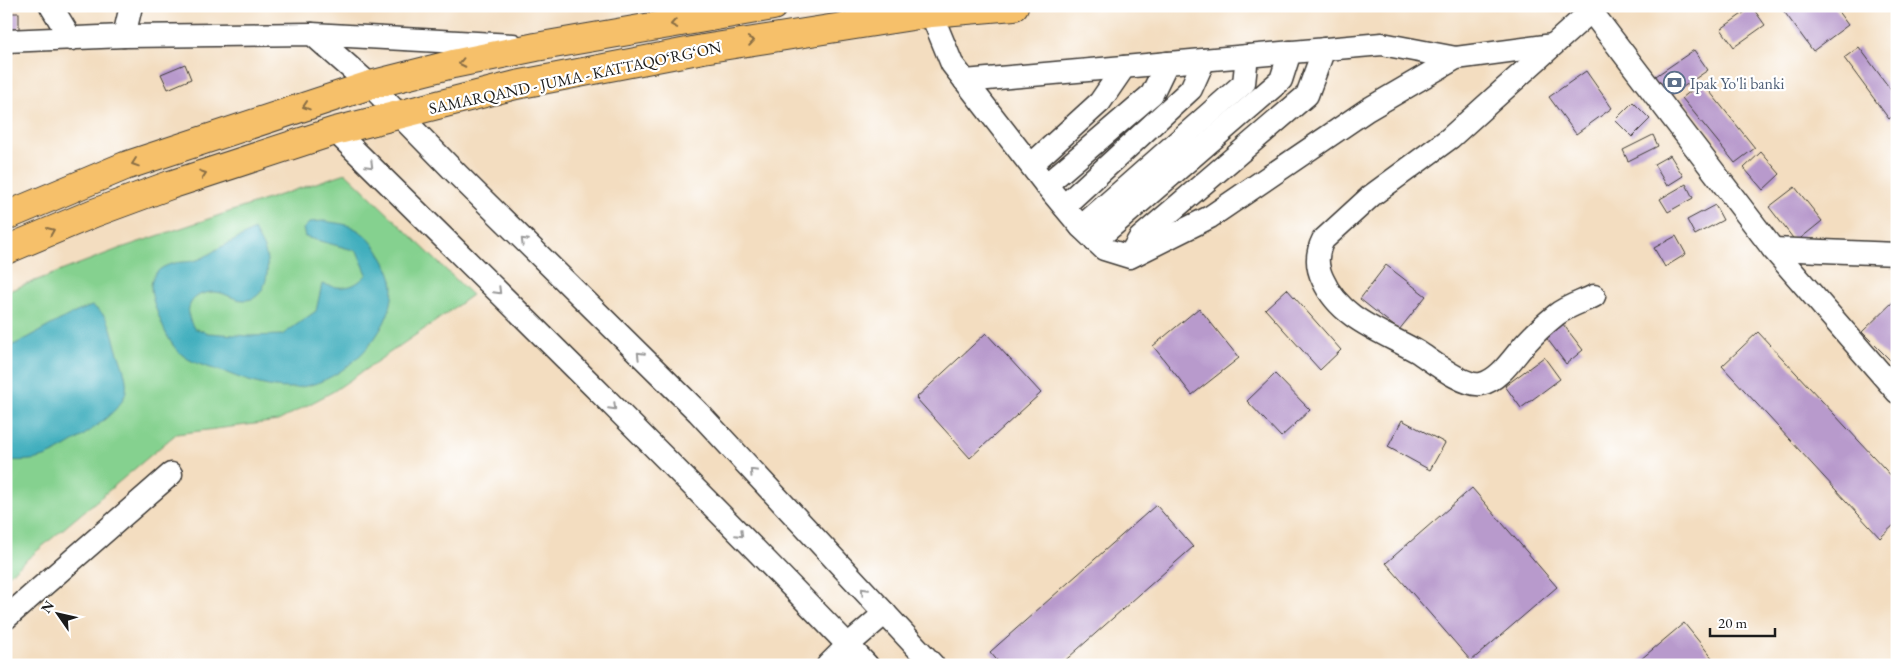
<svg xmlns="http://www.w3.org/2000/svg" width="1903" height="671" viewBox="0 0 1903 671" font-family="'EB Garamond',serif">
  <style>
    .green { fill: #85d18f; stroke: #507656 }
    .water { fill: #3faebd; stroke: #2e656c }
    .building { fill: #b89acc }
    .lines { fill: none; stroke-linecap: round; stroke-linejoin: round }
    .minor-casing { stroke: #3c3935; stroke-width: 25 }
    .major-casing { stroke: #3c3935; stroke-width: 30 }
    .minor { stroke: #fff; stroke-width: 22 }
    .major { stroke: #f6c06b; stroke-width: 28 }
    .oneway { stroke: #896e44 }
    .oneway2 { stroke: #999 }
    .labels { text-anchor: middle; stroke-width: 4.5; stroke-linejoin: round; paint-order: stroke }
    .street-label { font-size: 16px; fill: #1c1c1c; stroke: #fff }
    .service-label { font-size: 16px; fill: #4e5e75; stroke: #fff; text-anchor: start }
  </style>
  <rect width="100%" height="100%" fill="#fff"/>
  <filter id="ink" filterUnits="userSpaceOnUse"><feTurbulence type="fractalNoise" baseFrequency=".02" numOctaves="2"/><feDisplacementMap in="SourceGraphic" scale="10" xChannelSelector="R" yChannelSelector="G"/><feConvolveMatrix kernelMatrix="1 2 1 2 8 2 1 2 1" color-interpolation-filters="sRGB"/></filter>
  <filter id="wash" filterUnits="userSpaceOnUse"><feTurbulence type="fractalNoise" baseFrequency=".0096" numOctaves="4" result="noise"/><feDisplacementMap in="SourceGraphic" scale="20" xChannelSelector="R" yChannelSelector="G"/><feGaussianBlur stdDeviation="1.12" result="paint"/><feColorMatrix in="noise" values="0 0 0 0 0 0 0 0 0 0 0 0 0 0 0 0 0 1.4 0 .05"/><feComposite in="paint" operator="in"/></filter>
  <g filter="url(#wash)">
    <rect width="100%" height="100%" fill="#f3ddc0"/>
    <path class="green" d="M346,173L472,295L436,321L334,391L278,421L176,434L6,577V292L121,248Z"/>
    <g class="water">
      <path d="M324,221C333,223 345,223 354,228C365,233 376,246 382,257C388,267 393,278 393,289C392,334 344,381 301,387C277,391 249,382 227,373C215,369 194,364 185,357C169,346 163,327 156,309C149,289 146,272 171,264C179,261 189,263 197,260C204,258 211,253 217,249C229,243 242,237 254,230C258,238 264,246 266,255C270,271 266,301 244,300C233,300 225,292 214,292C192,292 181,309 194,328L208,333L249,336L282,335L316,311L322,284C341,289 353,290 367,274L357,251L305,237L303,229L310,222Z"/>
      <path d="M92,306C110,316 111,328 116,347C120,361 130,380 125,395C119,415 61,453 41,458C29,461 18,461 6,460V348C36,336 61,316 92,306Z"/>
    </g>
    <g id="blocks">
      <g class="building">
        <path d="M1780,6H1834L1848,25L1813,51Z"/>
        <path d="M1752,7L1765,25L1734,47L1721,29Z"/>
        <rect x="6" y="13" width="13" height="28"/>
        <path d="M1859,47L1897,98V113L1889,119L1844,58Z"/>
        <path d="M1694,50L1708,70L1664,100L1650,80Z"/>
        <path d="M185,64L191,79L168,89L161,74Z"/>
        <path d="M1586,71L1612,108L1576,134L1549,97Z"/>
        <path d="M1702,82L1755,148L1735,163L1682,98Z"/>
        <path d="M1633,102L1650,119L1632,137L1615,120Z"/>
        <path d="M1653,135L1658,146L1628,161L1623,150Z"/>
        <path d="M1761,152L1780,174L1763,190L1744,168Z"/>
        <path d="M1670,155L1683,176L1667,186L1654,164Z"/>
        <path d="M1686,184L1693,198L1668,212L1660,199Z"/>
        <path d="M1795,187L1822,221L1796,242L1769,207Z"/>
        <path d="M1715,205L1723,220L1695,235L1687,220Z"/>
        <path d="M1676,236L1686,254L1665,267L1654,248Z"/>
        <path d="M1386,265L1426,296L1399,330L1360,299Z"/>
        <path d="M1287,289L1341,350L1320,370L1265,309Z"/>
        <path d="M1897,298V367L1862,332Z"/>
        <path d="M1199,308L1239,358L1192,395L1153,346Z"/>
        <path d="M1559,319L1583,350L1566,364L1542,332Z"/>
        <path d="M1758,332L1897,482V522L1880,538L1722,366Z"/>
        <path d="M986,333L1041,393L970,458L916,398Z"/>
        <path d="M1544,357L1560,379L1521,408L1505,386Z"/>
        <path d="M1275,374L1310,410L1281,437L1247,401Z"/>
        <path d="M1402,420L1445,443L1430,470L1388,447Z"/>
        <path d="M1472,488L1557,587L1471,661L1386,563Z"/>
        <path d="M1156,505L1193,547L1060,665H1001L990,652Z"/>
        <path d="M1684,623L1718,665H1634Z"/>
      </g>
    </g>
  </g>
  <g filter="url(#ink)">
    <use href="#blocks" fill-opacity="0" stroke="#3c3935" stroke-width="1"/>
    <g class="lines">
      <defs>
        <g id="minor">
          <path d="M51,6L71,39"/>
          <path d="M1590,6L1591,11L1773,249L1897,392"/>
          <path d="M1591,11L1450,138L1371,196L1323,240C1316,254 1316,266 1323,280C1340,319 1383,332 1418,352C1432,361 1464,387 1481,384C1500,380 1514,356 1526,343C1535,333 1546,323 1556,315C1567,306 1582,302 1594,296"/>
          <path d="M931,13L952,64L1046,185L1081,227L1104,249L1130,257L1210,217L1367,110L1456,58L1553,45"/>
          <path d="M312,34L513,45"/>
          <path d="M124,36L131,6"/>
          <path d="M6,41L124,36L312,34L370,85L456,173L698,412L933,665"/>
          <path d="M965,81L1382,44L1456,58"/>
          <path d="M335,131C514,307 693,483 867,665"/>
          <path d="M1031,165L1100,102L1124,67"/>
          <path d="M1046,185L1152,94L1167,63"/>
          <path d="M1064,206L1191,89L1204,60"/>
          <path d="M1081,227L1244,83L1247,56"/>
          <path d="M1095,241L1281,80L1290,52"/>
          <path d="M1773,249L1897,254"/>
          <path d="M1131,253L1140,238L1307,95L1324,49"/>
          <path d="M6,618L171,474"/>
          <path d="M828,665L848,645L885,613"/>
        </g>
        <g id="major">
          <path d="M6,216L125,166L370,85L453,64L536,47L773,6"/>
          <path d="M6,250L94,213L170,185L335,131L516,85L703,49L931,13L1014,6"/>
        </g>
      </defs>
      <use href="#minor" class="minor-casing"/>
      <use href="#major" class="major-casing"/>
      <use href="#minor" class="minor"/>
      <use href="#major" class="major"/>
    </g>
    <defs><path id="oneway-chevron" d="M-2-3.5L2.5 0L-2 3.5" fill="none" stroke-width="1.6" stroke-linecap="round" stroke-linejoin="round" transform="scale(1.25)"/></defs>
    <g class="oneway">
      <use href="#oneway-chevron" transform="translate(674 24) rotate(170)"/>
      <use href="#oneway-chevron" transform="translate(751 41) rotate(-9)"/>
      <use href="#oneway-chevron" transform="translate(462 63) rotate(168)"/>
      <use href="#oneway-chevron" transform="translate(306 106) rotate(162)"/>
      <use href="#oneway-chevron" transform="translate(135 163) rotate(161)"/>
      <use href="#oneway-chevron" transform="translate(203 174) rotate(-18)"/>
      <use href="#oneway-chevron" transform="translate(51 231) rotate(-23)"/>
    </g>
    <g class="oneway2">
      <use href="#oneway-chevron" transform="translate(370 165) rotate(45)"/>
      <use href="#oneway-chevron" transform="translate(524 241) rotate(-135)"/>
      <use href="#oneway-chevron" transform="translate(498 291) rotate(45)"/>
      <use href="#oneway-chevron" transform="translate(640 355) rotate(-135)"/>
      <use href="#oneway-chevron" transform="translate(613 407) rotate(45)"/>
      <use href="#oneway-chevron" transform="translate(753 472) rotate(-133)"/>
      <use href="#oneway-chevron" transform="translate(740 534) rotate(45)"/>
      <use href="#oneway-chevron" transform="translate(864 591) rotate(-133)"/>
    </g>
  </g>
  <defs>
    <symbol id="bank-ring" viewBox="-11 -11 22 22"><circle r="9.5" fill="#fff" stroke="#5c6f8a" stroke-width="1.5"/><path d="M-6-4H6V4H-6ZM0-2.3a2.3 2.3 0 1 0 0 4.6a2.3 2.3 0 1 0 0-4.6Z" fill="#5c6f8a"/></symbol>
  </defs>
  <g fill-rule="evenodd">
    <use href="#bank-ring" x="1662" y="70" width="25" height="25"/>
  </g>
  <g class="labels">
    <g class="street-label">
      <text transform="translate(575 77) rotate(-12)" y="6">SAMARQAND - JUMA - KATTAQO‘RG‘ON</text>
    </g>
    <g class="service-label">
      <text x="1690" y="89">Ipak Yo'li banki</text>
    </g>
  </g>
  <rect width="1903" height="671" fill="none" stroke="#fff" stroke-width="25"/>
  <g transform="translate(58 614) rotate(304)" stroke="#ffffff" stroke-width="4" paint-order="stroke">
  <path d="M0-4L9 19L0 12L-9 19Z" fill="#1c1c1c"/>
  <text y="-8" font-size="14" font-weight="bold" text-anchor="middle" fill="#1c1c1c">N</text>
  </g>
  <path d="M1710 628v8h65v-8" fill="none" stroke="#1c1c1c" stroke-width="2.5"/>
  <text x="1718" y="628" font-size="15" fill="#1c1c1c" stroke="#ffffff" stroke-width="4" paint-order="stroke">20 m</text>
</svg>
